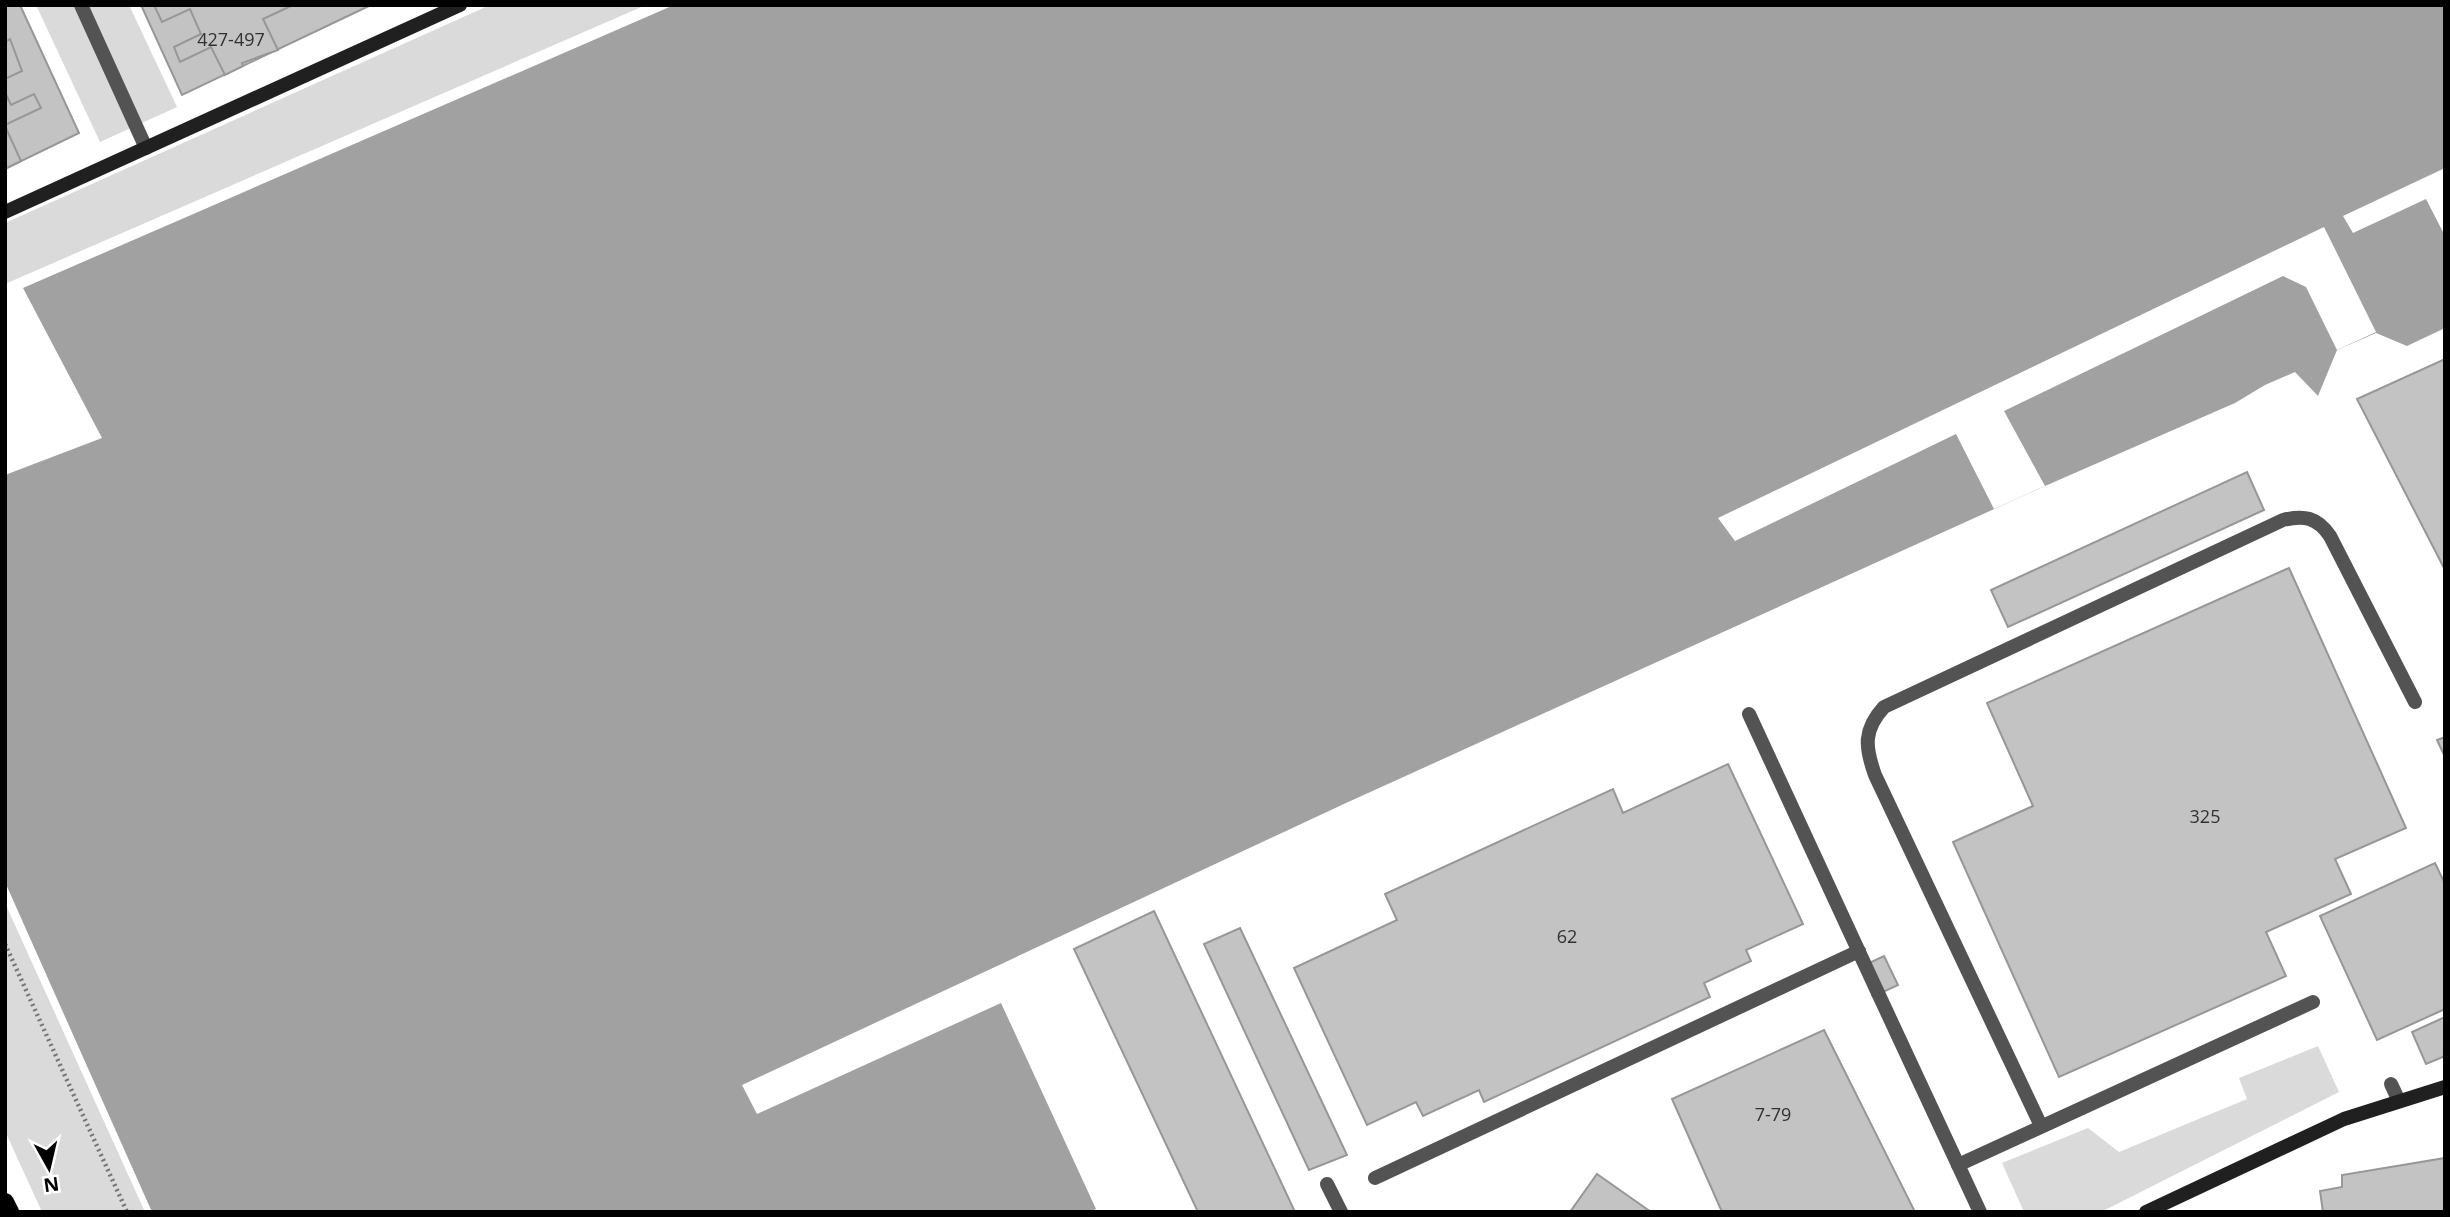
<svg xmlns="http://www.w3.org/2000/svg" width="2450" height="1217" viewBox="0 0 2450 1217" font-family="'Open Sans',sans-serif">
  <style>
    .green { fill: #dadada }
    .water { fill: #a1a1a1 }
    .pier { fill: #fff }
    .building { fill: #c3c3c3; stroke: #979797; stroke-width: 2 }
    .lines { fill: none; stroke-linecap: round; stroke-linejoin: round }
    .primary-casing { stroke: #dbdbdb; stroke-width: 19 }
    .path { stroke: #757575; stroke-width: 4.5; stroke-dasharray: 2 3.5; stroke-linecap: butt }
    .lane { stroke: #535353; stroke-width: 14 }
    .street { stroke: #535353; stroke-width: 14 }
    .secondary { stroke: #202020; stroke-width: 14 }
    .primary { stroke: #000; stroke-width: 18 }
    .labels { text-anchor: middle; stroke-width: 5; stroke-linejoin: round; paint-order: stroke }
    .number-label { font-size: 18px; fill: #313131 }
  </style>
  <rect width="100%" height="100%" fill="#fff"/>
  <g class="green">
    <path d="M36,5H129L177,107L100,142Z"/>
    <path d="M490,5H646L5,284V223Z"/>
    <path d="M5,903L145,1212H42L5,1131Z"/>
    <path d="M2318,1046L2339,1092L2101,1212H2024L2002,1163L2088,1128L2119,1152L2247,1099L2239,1078Z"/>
  </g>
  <path class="water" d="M674,5H2445V328L2407,346L2376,333L2337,350L2318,396L2295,372L2265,385L2235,403L2045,486L1346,803L742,1085L757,1114L1001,1003L1096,1209L1090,1212H152L5,882V475L102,438L23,288Z"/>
  <g class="pier">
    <path d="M2445,168V236L2426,199L2353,233L2343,216Z"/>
    <path d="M2324,227L2376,332L2337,350L2306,287L2283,276L2004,411L2045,486L1994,509L1956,434L1735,541L1718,518Z"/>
  </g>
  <g class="building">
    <path d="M5,5H20L79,133L5,169Z"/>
    <path d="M141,5H371L182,95Z"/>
    <path d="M154,5H293L263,19L278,50L242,63L243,66L225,75L211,47L180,62L174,47L201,34L190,9L162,22Z"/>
    <path d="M10,39L22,71L5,79V42Z"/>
    <path d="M5,92L11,105L34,94L41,108L5,125Z"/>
    <path d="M5,126L21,161L5,169Z"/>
    <path d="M2445,359V570L2357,399Z"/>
    <path d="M2247,472L2264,510L2008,627L1991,590Z"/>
    <path d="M2289,568L2406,828L2335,859L2351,894L2266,932L2286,976L2059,1077L1953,842L2033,806L1987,703Z"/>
    <path d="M2445,737V757L2437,740Z"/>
    <path d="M1728,764L1803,924L1746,950L1751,961L1704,983L1710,997L1484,1102L1479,1090L1423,1116L1416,1102L1367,1125L1294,968L1397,920L1385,894L1613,789L1623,813Z"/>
    <path d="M2435,863L2445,884V1009L2377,1040L2320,916Z"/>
    <path d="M1154,911L1295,1212H1198L1074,949Z"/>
    <path d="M1240,928L1347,1155L1309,1170L1204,944Z"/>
    <path d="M1884,956L1898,985L1881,993L1867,964Z"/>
    <path d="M2445,1017V1056L2426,1064L2412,1032Z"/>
    <path d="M1824,1030L1915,1212H1722L1672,1099Z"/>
    <path d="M2445,1158V1212H2323L2320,1191L2342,1187V1175Z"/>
    <path d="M1597,1174L1651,1212H1570Z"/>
  </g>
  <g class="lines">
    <defs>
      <path id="primary" d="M5,1202L10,1212"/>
    </defs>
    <use href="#primary" class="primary-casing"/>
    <path class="path" d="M5,944L127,1212"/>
    <g class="lane">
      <path d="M1749,714L1878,993"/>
      <path d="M2391,1084L2398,1099"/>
      <path d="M2041,1126L1875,775C1865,747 1863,730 1884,707L2283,520C2304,515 2317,517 2330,536L2415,702"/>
      <path d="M1958,1165L2313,1002"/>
      <path d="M1375,1178L1859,951"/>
      <path d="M1327,1184L1341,1212"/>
    </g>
    <g class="street">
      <path d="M81,5L146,148"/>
      <path d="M1878,993L1980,1212"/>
    </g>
    <g class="secondary">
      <path d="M5,212L460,5"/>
      <path d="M2146,1212L2344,1119L2445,1087"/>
    </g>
    <use href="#primary" class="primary"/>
  </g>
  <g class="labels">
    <g class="number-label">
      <text x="231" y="46">427-497</text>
      <text x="2205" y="823">325</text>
      <text x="1567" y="943">62</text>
      <text x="1773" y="1121">7-79</text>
    </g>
  </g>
  <rect width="2450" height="1217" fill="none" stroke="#000000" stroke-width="14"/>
  <g transform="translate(49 1168) rotate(172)" stroke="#ffffff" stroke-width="5" paint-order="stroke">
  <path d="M0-5L12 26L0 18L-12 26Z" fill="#000000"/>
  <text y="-10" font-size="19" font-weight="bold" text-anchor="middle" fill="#000000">N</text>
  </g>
</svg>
